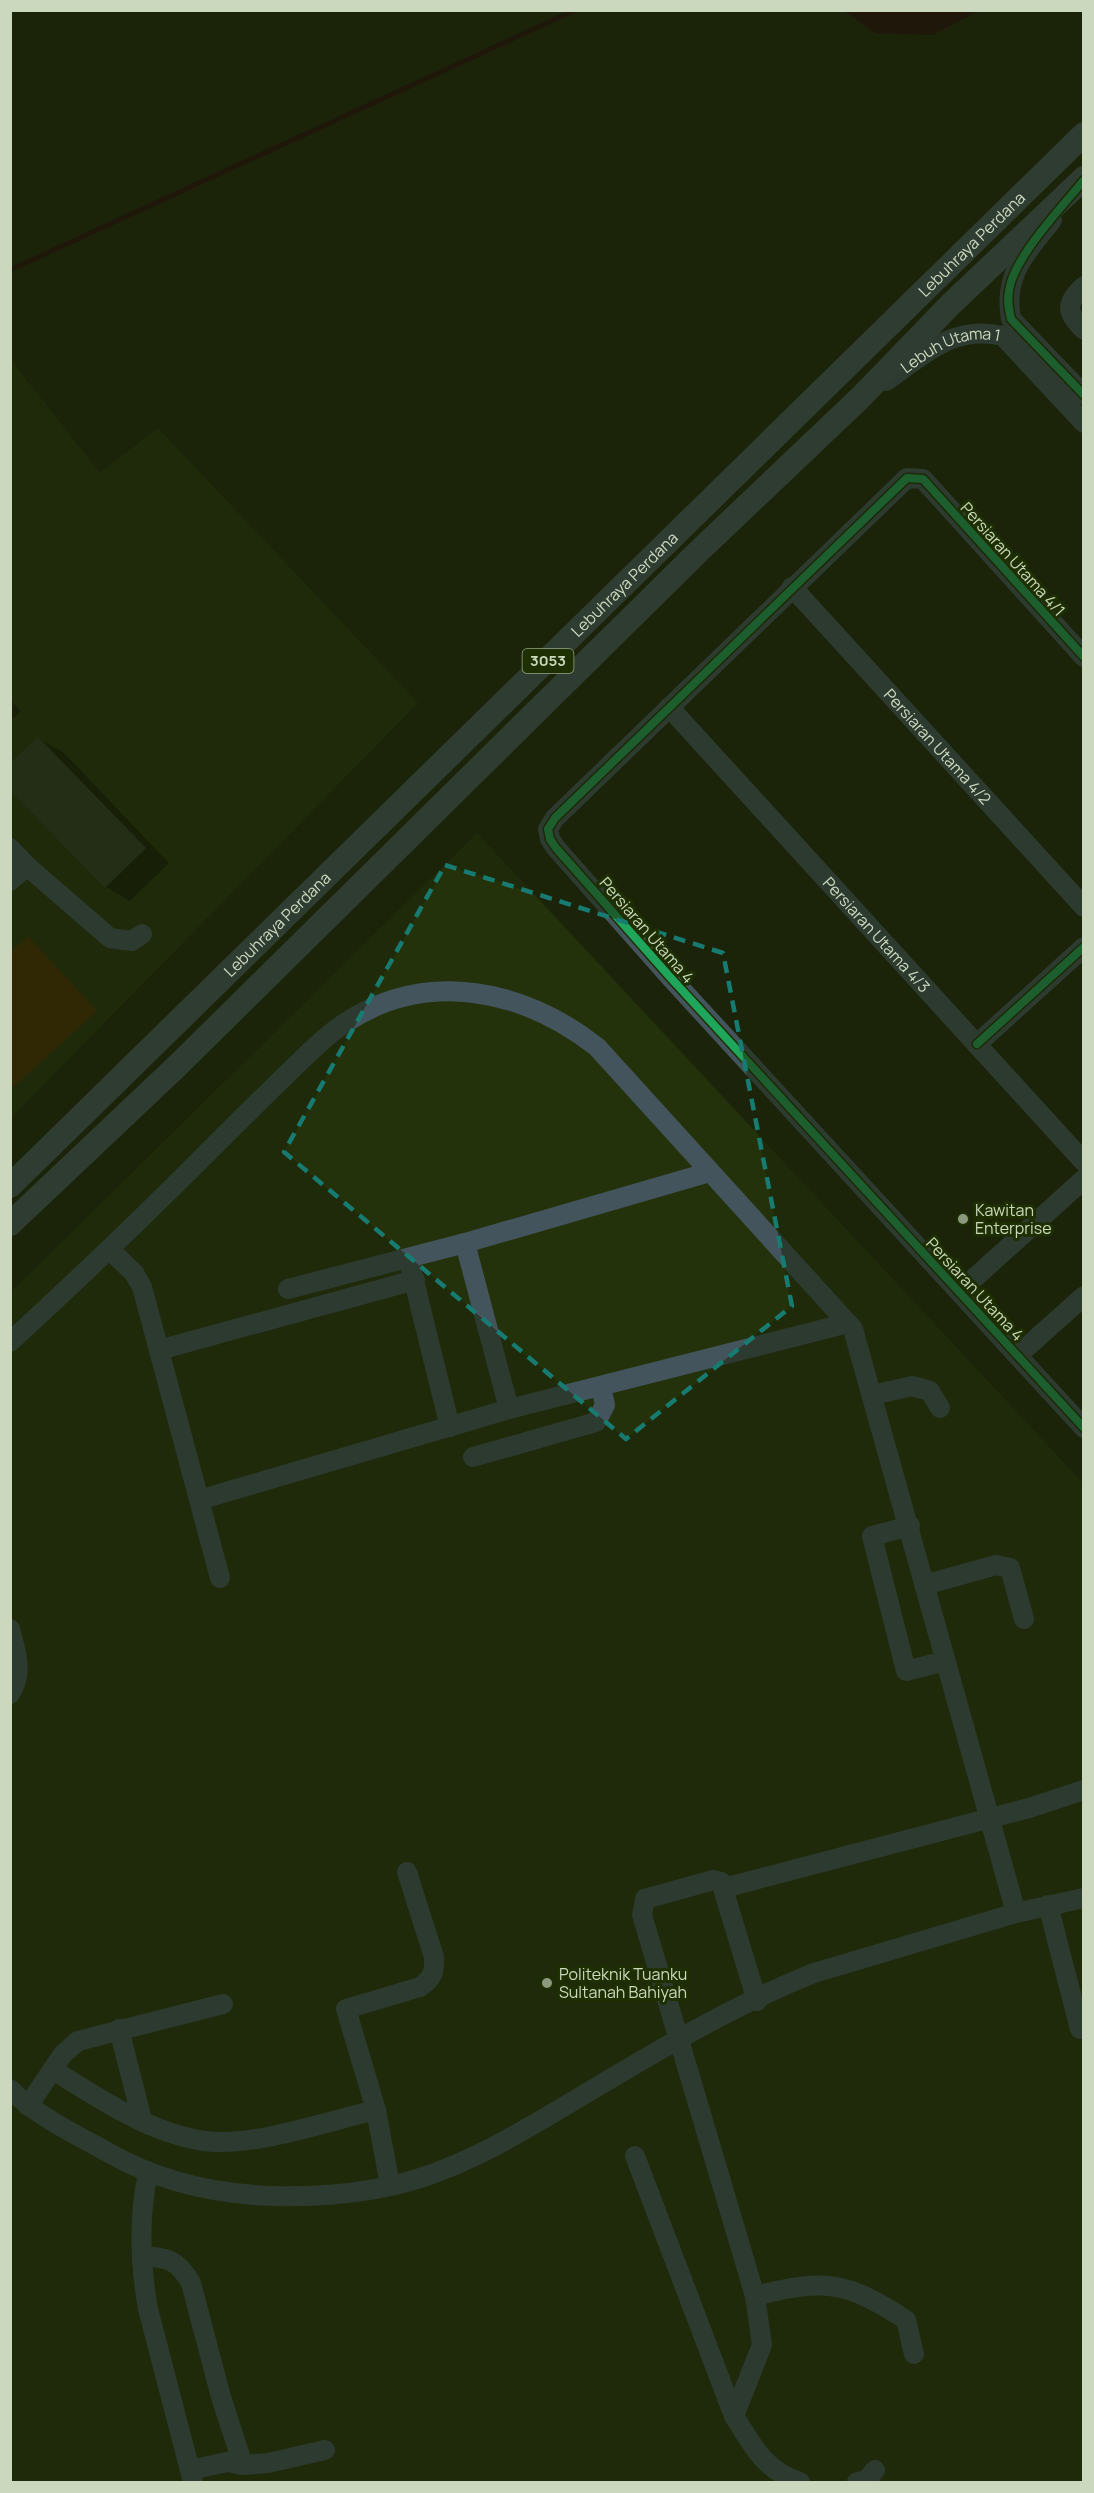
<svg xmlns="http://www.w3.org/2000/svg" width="1094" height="2493" viewBox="0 0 1094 2493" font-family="Manrope,sans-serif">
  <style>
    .built { fill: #23320a }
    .green { fill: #4a2e02 }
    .water { fill: #24070c }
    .shadow { fill: #0007 }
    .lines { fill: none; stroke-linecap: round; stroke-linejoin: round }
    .stream { stroke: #24070c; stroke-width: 5 }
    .building { fill: #303b29 }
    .minor { stroke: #43545d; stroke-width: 20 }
    .major { stroke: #475a62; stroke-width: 24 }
    .cycleway-casing { stroke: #1e2f00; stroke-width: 11 }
    .cycleway { stroke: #20a55d; stroke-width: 8 }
    .marked { fill: none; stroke: #187b72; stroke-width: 4.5; stroke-dasharray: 12 8; stroke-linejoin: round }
    .poi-dot { fill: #8d997f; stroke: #1e2f00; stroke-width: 2 }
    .labels { text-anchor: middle; stroke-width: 6; stroke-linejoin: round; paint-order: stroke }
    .shield { fill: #1e2f00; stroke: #97a585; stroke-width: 1.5 }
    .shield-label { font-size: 15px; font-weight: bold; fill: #cbd8be }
    .street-label { font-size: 16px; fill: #cbd8be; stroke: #1e2f00 }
    .poi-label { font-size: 16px; fill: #cbd8be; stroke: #1e2f00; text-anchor: start }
  </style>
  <rect width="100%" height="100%" fill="#1b240a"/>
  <g class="built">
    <path d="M10,359L100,473L158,428L418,703L11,1118Z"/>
    <path d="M477,833L1083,1483V2482H11V1292Z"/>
  </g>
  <path class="green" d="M28,936L97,1011L11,1089V952Z"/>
  <path class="water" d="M844,11H978L933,35L875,33Z"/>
  <g class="shadow">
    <path d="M10,700L21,711L10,721Z"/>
    <path d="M38,739L63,752L169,863L130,901L106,887Z"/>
  </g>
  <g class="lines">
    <path class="stream" d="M10,270L575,10"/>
  </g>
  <path class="building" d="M38,737L146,848L105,888L10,790V763Z"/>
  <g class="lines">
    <g class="minor">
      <path d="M1052,220C1026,253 1003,274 1011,319L1084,395"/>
      <path d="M1084,286C1065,304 1066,312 1084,330"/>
      <path id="s1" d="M886,381C924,355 953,324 1003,336L1084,423"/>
      <path id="s2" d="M792,587L1084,907"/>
      <path d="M1084,657L923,479L907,478L555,818L548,829L550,839L556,848L670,977L1084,1428"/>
      <path id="s3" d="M669,707L1084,1162"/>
      <path d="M10,848L27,866L110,938L132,941L142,934"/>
      <path d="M10,881L27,866"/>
      <path d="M977,1044L1084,947"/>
      <path d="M465,1243L509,1409"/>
      <path d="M110,1250L134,1273L142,1287L220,1578"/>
      <path d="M411,1269L450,1427"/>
      <path d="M288,1289L465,1243L710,1172"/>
      <path d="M960,1291L1084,1179"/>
      <path d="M10,1342C73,1284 134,1226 194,1166C224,1136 254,1106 284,1077C303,1059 323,1037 345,1023C427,969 523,989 597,1047L853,1329L1016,1913"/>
      <path d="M159,1350L415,1280"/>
      <path d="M1018,1355L1084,1296"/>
      <path d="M873,1395L912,1386L930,1391L940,1408"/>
      <path d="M473,1457L596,1422L605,1405L601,1387"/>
      <path d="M199,1500L509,1409L848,1323"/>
      <path d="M910,1526L872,1536L906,1671L945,1661"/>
      <path d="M924,1585L996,1565L1010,1568L1024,1619"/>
      <path d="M10,1629C16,1653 24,1671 10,1694"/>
      <path d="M724,1888L1029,1808L1084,1790"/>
      <path d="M1048,1905L1080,2029"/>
      <path d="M119,2029L142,2120"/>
      <path d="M53,2070C102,2100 156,2138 215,2142C262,2144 329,2121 376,2110"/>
      <path d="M10,2089C38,2117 75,2134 109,2153C160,2182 214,2194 273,2196C315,2197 358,2194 399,2184C468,2167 529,2127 590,2091C662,2048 736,2004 814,1973L1016,1913L1084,1898"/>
      <path d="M28,2106L63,2054L78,2041L223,2004"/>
      <path d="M635,2156L734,2416C753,2446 765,2471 800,2482"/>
      <path d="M148,2173C138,2219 140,2263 148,2309L193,2482"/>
      <path d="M390,2185L376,2110L346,2009L420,1987C432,1979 435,1972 434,1957L407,1872"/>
      <path d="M142,2256C168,2258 177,2259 191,2283L221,2397L243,2465"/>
      <path d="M755,2296C824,2279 845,2280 906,2320L914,2354"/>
      <path d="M734,2416L762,2345L755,2296L642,1915L645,1899L713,1880L721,1882L757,2001"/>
      <path d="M190,2470L227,2462L243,2465L268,2463L325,2450"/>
      <path d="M857,2482L867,2480L875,2470"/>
    </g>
    <g class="major">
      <path id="s4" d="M10,1186L1084,134"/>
      <path d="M10,1224L176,1067L699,551L861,397L951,304L1084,178"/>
    </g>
    <defs>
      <g id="cycleway">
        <path d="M1084,180C1062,207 1013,258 1009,291C1007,301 1009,310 1011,319L1084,395"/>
        <path d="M1084,657L923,479L907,478L555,818L548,829L550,839L556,848L670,977L1084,1428"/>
        <path d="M977,1044L1084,947"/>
      </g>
    </defs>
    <use href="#cycleway" class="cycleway-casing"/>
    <use href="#cycleway" class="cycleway"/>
  </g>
  <path d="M0 0H1094V2493H0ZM445,865L723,953L792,1306L626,1439L284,1152Z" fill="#1b240a" fill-opacity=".55" fill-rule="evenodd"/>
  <path class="marked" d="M445,865L723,953L792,1306L626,1439L284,1152Z"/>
  <g class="poi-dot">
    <circle cx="963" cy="1219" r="6"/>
    <circle cx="547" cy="1983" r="6"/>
  </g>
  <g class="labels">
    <rect class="shield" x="522.5" y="649" width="51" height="24" rx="4.5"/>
    <g class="shield-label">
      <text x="548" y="666">3053</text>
    </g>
    <g class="street-label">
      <text dy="6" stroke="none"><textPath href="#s4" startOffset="1346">Lebuhraya Perdana</textPath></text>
      <text dy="6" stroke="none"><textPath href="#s1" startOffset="74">Lebuh Utama 1</textPath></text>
      <text transform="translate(1013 559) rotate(48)" y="6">Persiaran Utama 4/1</text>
      <text dy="6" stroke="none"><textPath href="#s4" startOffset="860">Lebuhraya Perdana</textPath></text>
      <text dy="6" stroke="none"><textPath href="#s2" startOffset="216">Persiaran Utama 4/2</textPath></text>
      <text dy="6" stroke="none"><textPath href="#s4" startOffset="374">Lebuhraya Perdana</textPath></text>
      <text transform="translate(647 930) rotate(49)" y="6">Persiaran Utama 4</text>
      <text dy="6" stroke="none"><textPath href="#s3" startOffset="308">Persiaran Utama 4/3</textPath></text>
      <text transform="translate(975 1289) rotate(47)" y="6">Persiaran Utama 4</text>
    </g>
    <g class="poi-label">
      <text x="975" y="1216">Kawitan<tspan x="975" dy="18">Enterprise</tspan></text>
      <text x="559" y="1980">Politeknik Tuanku<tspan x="559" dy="18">Sultanah Bahiyah</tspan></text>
    </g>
  </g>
  <rect width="1094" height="2493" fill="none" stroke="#cbd8be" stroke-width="24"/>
</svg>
